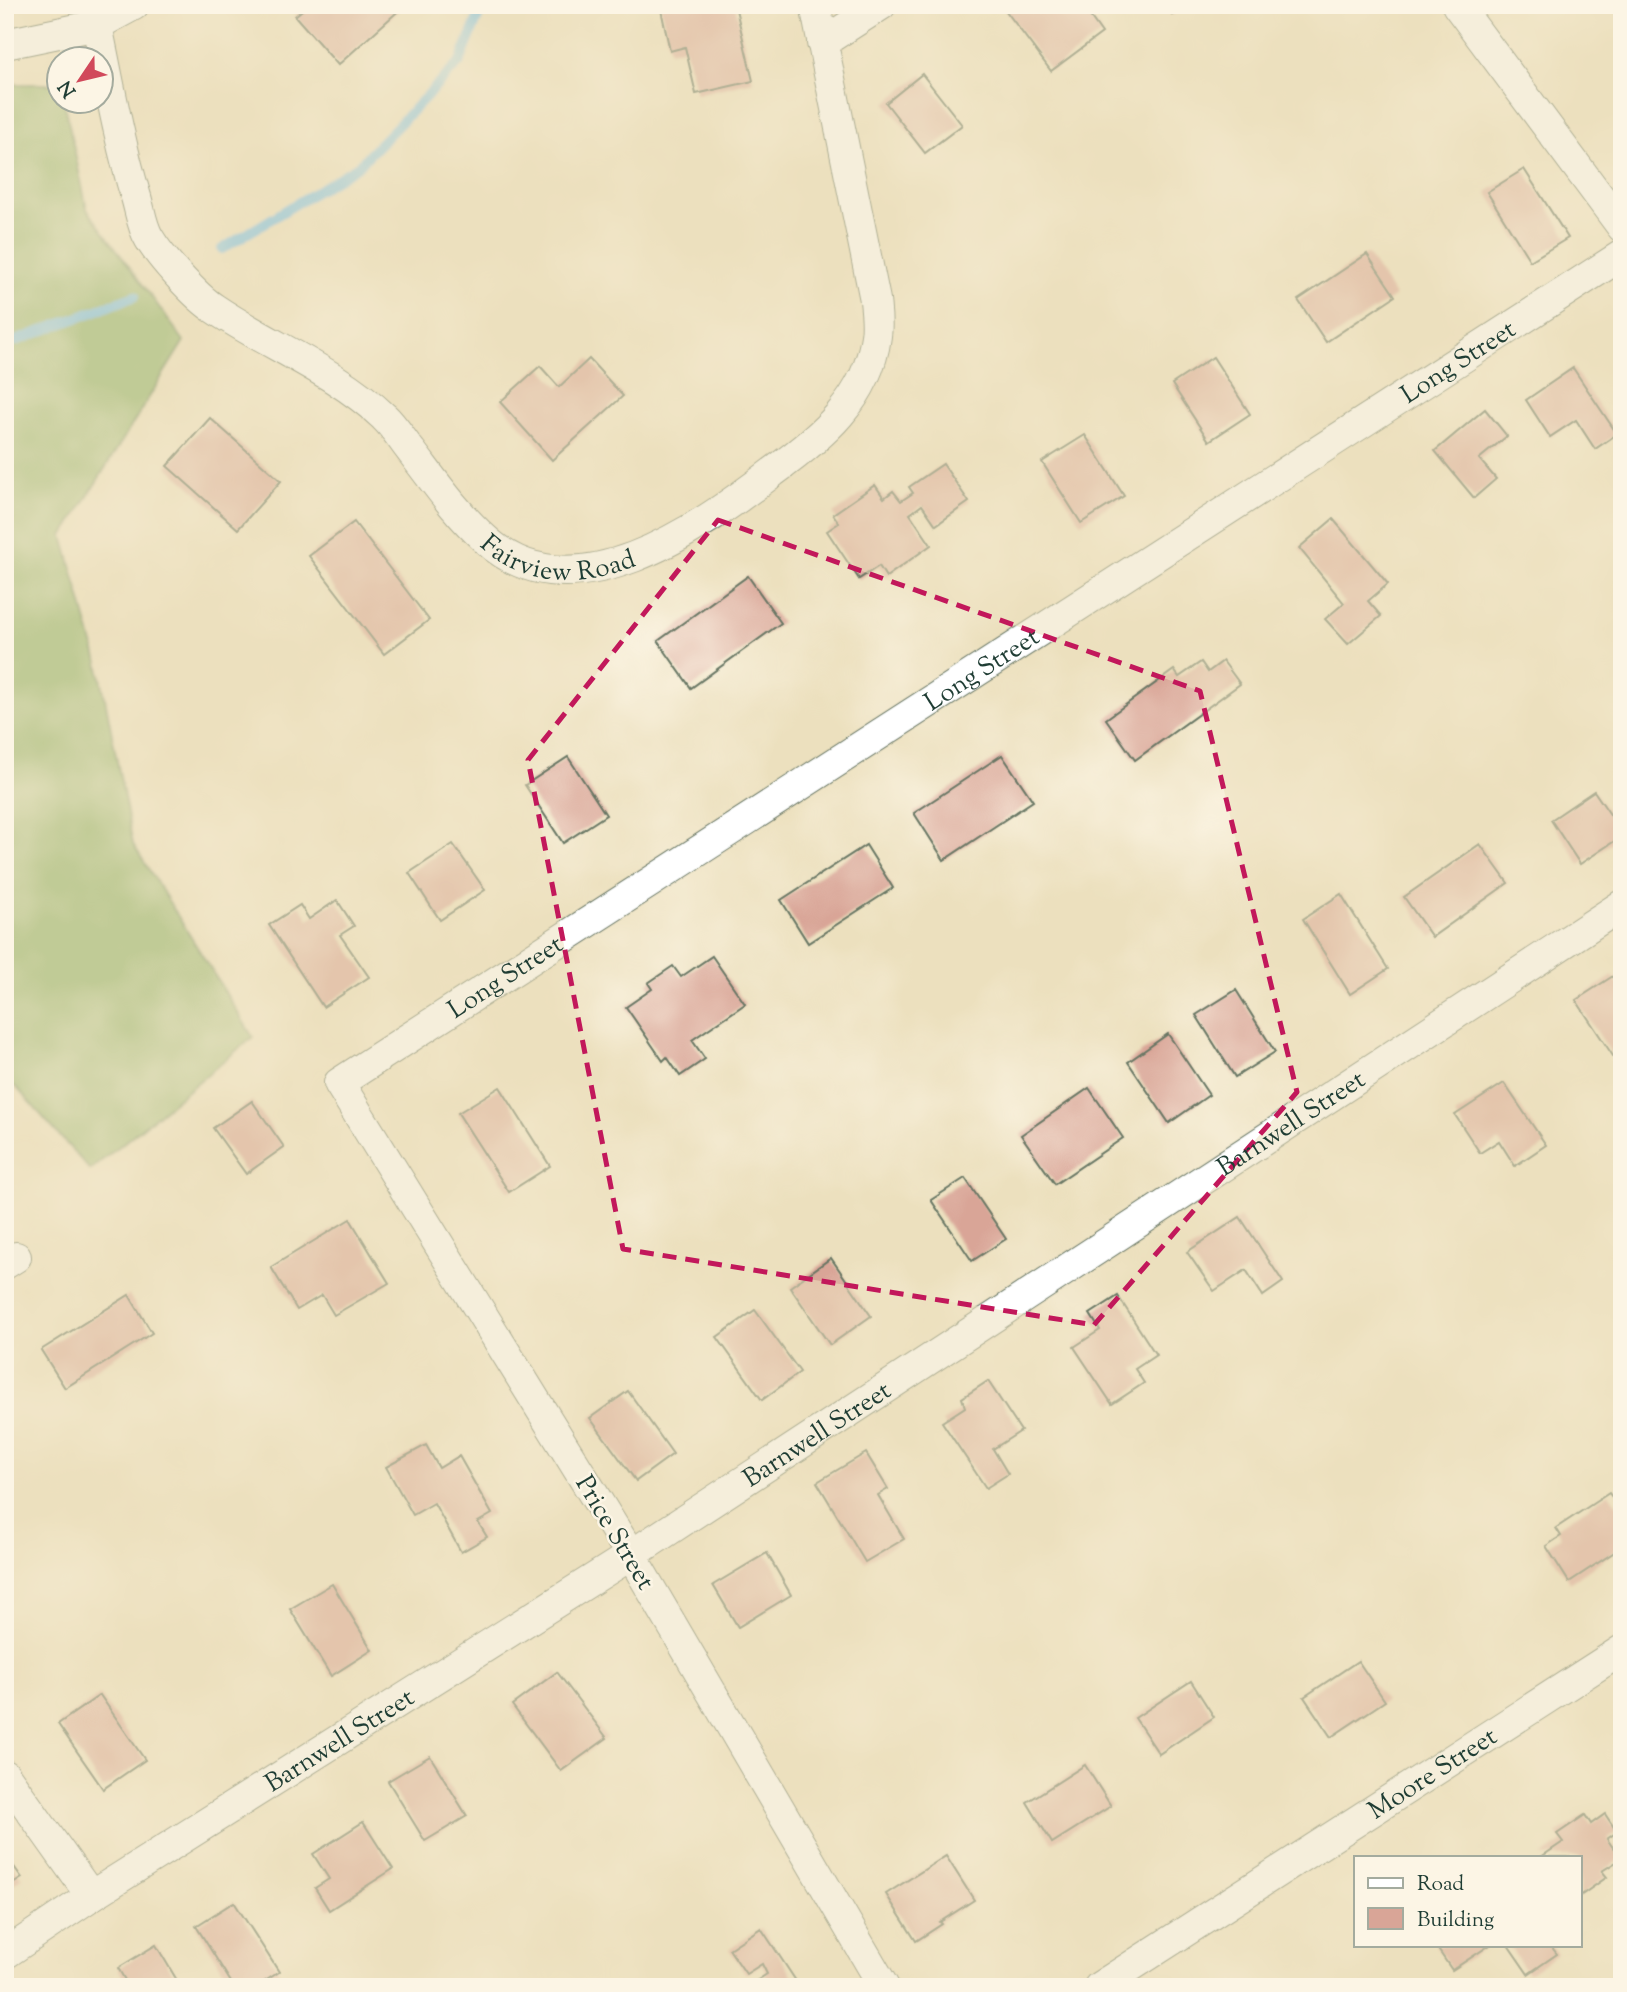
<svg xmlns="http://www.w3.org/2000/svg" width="1627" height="1992" viewBox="0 0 1627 1992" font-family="'Sorts Mill Goudy',serif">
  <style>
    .forest { fill: #8bb166; stroke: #55774d; stroke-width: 2 }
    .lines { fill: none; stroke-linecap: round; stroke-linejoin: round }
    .stream { stroke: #70beea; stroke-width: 10 }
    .building { fill: #d9a597 }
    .street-casing { stroke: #677664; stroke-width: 32 }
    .street { stroke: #fff; stroke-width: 30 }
    .marked { fill: none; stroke: #c2185b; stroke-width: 5; stroke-dasharray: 14 9; stroke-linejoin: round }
    .labels { text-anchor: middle; stroke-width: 5; stroke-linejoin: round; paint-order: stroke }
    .street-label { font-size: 26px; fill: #1f3d34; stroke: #fcf5e5 }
  </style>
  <rect width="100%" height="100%" fill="#fcf5e5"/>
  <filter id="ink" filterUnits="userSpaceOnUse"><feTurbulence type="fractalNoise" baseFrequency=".0143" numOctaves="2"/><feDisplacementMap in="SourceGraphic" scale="14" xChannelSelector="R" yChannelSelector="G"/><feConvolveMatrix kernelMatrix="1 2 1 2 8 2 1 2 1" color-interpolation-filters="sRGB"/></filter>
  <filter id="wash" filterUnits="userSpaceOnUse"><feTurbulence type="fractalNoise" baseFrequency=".00686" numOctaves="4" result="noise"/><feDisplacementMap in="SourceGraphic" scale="28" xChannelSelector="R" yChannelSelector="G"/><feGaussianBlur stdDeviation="1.57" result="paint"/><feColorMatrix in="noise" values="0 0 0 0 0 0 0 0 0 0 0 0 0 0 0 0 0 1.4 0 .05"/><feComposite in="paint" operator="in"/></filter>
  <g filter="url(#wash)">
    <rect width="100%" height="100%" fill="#ece0be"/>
    <path class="forest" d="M5,84H59L60,102H64L87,209L184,341L63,536L98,662L133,844L253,1037L90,1170L17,1088L5,1081Z"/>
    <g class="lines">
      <g class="stream">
        <path d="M222,249L358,166L460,62L483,5"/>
        <path d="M5,345L135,296"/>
      </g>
    </g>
    <g id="blocks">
      <g class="building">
        <path d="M308,5H405L338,65L295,16Z"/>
        <path d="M660,5H735L753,81L696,94L685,47L670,51Z"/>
        <path d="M1006,5H1082L1102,33L1051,71L1003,7Z"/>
        <path d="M1165,5H1186L1172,15Z"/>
        <path d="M922,74L962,125L925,153L886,103Z"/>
        <path d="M1524,169L1568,238L1530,261L1487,192Z"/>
        <path d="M1367,254L1395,296L1326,342L1298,300Z"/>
        <path d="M1213,357L1250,414L1209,441L1172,384Z"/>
        <path d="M589,359L623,396L552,460L500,402L540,366L559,387Z"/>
        <path d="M1573,368L1617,434L1595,449L1576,420L1550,437L1526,400Z"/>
        <path d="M1485,409L1507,436L1479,459L1496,479L1474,498L1435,451Z"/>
        <path d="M210,418L281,481L238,529L167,466Z"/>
        <path d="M1085,435L1124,496L1081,523L1042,462Z"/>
        <path d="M943,464L969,502L936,525L922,505L910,514L931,545L886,577L879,566L859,579L827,531L839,523L833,514L875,485L884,498L893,491L901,501L913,493L909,487Z"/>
        <path d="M1333,519L1388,584L1368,601L1381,616L1348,644L1325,619L1344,603L1299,548Z"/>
        <path d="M354,522L429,620L384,654L309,556Z"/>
        <path d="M748,576L781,623L691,688L658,641Z"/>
        <path d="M1223,661L1240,684L1135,760L1106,719L1174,670L1179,677L1201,662L1208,672Z"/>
        <path d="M1002,755L1033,801L944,860L914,813Z"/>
        <path d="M568,757L606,815L563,843L525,785Z"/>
        <path d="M1594,791L1622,832V836L1580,864L1551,820Z"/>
        <path d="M453,844L485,890L440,920L409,873Z"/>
        <path d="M1480,844L1508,883L1432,937L1404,897Z"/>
        <path d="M866,845L893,888L808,943L781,900Z"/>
        <path d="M1341,894L1388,969L1350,994L1303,919Z"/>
        <path d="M337,900L354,926L340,935L369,977L323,1007L269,925L300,905L309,919Z"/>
        <path d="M712,956L745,1004L692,1040L705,1059L680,1076L667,1057L663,1061L626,1007L652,989L648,983L673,966L681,977Z"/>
        <path d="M1613,976L1622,989V1055L1615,1059L1576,1000Z"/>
        <path d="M1236,990L1275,1052L1235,1077L1196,1015Z"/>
        <path d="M1168,1034L1209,1095L1169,1123L1128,1062Z"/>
        <path d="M1504,1083L1546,1145L1515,1166L1499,1141L1480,1153L1455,1115Z"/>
        <path d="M500,1087L550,1166L509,1192L458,1113Z"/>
        <path d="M1089,1088L1123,1138L1055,1184L1021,1135Z"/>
        <path d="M252,1101L284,1147L246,1174L213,1128Z"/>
        <path d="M965,1178L1006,1239L972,1261L931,1200Z"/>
        <path d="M1240,1217L1283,1282L1263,1296L1246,1270L1214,1291L1187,1252Z"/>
        <path d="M350,1219L389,1283L334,1315L322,1295L297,1310L271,1267Z"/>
        <path d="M831,1258L871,1316L830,1345L790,1287Z"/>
        <path d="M129,1295L152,1333L65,1388L41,1350Z"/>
        <path d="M1118,1296L1156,1355L1135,1369L1144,1383L1112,1404L1074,1347L1100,1330L1090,1314Z"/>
        <path d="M755,1310L800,1372L762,1400L717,1337Z"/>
        <path d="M988,1381L1021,1431L993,1449L1008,1474L986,1488L942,1422L965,1407L962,1398Z"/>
        <path d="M628,1391L673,1454L636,1481L590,1418Z"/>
        <path d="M426,1445L439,1468L459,1456L492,1514L478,1522L487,1537L461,1552L434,1503L413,1515L386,1467Z"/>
        <path d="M866,1453L888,1489L878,1495L904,1539L865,1562L817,1482Z"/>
        <path d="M1609,1493L1622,1511V1547L1569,1582L1546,1546L1561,1536L1556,1528Z"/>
        <path d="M767,1553L791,1595L738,1627L713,1585Z"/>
        <path d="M332,1584L372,1650L331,1676L290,1609Z"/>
        <path d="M1358,1661L1385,1701L1331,1737L1304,1697Z"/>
        <path d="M557,1672L607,1738L561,1771L512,1705Z"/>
        <path d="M1191,1681L1214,1717L1159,1754L1135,1718Z"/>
        <path d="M100,1695L145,1760L103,1789L58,1724Z"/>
        <path d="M430,1756L467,1816L425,1841L388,1781Z"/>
        <path d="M1085,1765L1111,1806L1052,1843L1027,1802Z"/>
        <path d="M1605,1814L1617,1832L1607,1839L1621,1859L1602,1871L1607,1877L1580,1896V1857H1541L1563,1842L1557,1834L1585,1815L1591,1824Z"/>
        <path d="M363,1822L393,1869L329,1910L315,1888L329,1879L313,1854Z"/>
        <path d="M5,1854L22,1878L5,1889Z"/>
        <path d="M946,1856L974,1900L940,1922L942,1924L916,1941L886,1894Z"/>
        <path d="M234,1902L279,1972L256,1987H234L196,1926Z"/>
        <path d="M761,1928L800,1987H747L767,1974L762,1964L746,1974L729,1949Z"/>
        <path d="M156,1945L181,1987H129L118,1968Z"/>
        <path d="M1435,1945H1490L1452,1970Z"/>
        <path d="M1508,1945H1550L1557,1954L1528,1974Z"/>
      </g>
    </g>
  </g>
  <g filter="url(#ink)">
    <use href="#blocks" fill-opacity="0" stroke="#677664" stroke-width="2"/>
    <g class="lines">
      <defs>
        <g id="street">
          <path d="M1457,5L1622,227"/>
          <path id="s1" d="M97,25C109,83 119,141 136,197C140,210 142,227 149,238C160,257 196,297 215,309C270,346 336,371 384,417C394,426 402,440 411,451C434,481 456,513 485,539C571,620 700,528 773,472C821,437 868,399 876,336C878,324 876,311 875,300L815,5"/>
          <path d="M822,43L881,5"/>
          <path d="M5,44L97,25L134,5"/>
          <path d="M5,1264L16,1257"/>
          <path d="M5,1775L91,1896"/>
          <path id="s2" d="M5,1954L91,1896L631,1555L1622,905"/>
          <path id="s3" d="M884,1987L631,1555L339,1083L1622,255"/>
          <path id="s4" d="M1099,1987L1622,1650"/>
        </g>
      </defs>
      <use href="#street" class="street-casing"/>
      <use href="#street" class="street"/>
    </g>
  </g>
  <path d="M0 0H1627V1992H0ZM718,520L1200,691L1297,1092L1094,1325L623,1249L528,760Z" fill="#ece0be" fill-opacity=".55" fill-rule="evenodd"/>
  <path class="marked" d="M718,520L1200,691L1297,1092L1094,1325L623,1249L528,760Z"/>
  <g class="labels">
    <g class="street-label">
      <text dy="9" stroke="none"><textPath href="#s3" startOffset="2387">Long Street</textPath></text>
      <text dy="9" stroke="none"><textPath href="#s1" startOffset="756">Fairview Road</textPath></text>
      <text dy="9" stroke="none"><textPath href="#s3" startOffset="1820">Long Street</textPath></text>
      <text dy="9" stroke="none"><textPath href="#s3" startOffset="1253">Long Street</textPath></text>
      <text dy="9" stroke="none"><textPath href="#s2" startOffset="1531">Barnwell Street</textPath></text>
      <text dy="9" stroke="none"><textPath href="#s2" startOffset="964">Barnwell Street</textPath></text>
      <text transform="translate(616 1532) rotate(59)" y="9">Price Street</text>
      <text dy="9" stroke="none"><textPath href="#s2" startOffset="397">Barnwell Street</textPath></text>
      <text dy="9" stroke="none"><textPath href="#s4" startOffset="396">Moore Street</textPath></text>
    </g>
  </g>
  <rect width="1627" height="1992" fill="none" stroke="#fcf5e5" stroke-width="28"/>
  <rect x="1354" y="1856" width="228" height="91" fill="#fcf5e5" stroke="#a4ab9e" stroke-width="2"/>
  <rect x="1368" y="1878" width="35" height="10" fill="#ffffff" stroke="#a4ab9e" stroke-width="2"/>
  <text x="1417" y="1890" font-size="21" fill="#1f3d34">Road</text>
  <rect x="1368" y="1908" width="35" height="21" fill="#d9a597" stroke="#a4ab9e" stroke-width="2"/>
  <text x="1417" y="1926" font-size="21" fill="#1f3d34">Building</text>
  <g transform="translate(80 80) rotate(235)"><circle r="33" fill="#fcf5e5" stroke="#a4ab9e" stroke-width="2"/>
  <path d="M0-5L12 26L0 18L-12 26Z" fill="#d1495b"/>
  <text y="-10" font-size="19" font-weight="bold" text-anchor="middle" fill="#1f3d34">N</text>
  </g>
</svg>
